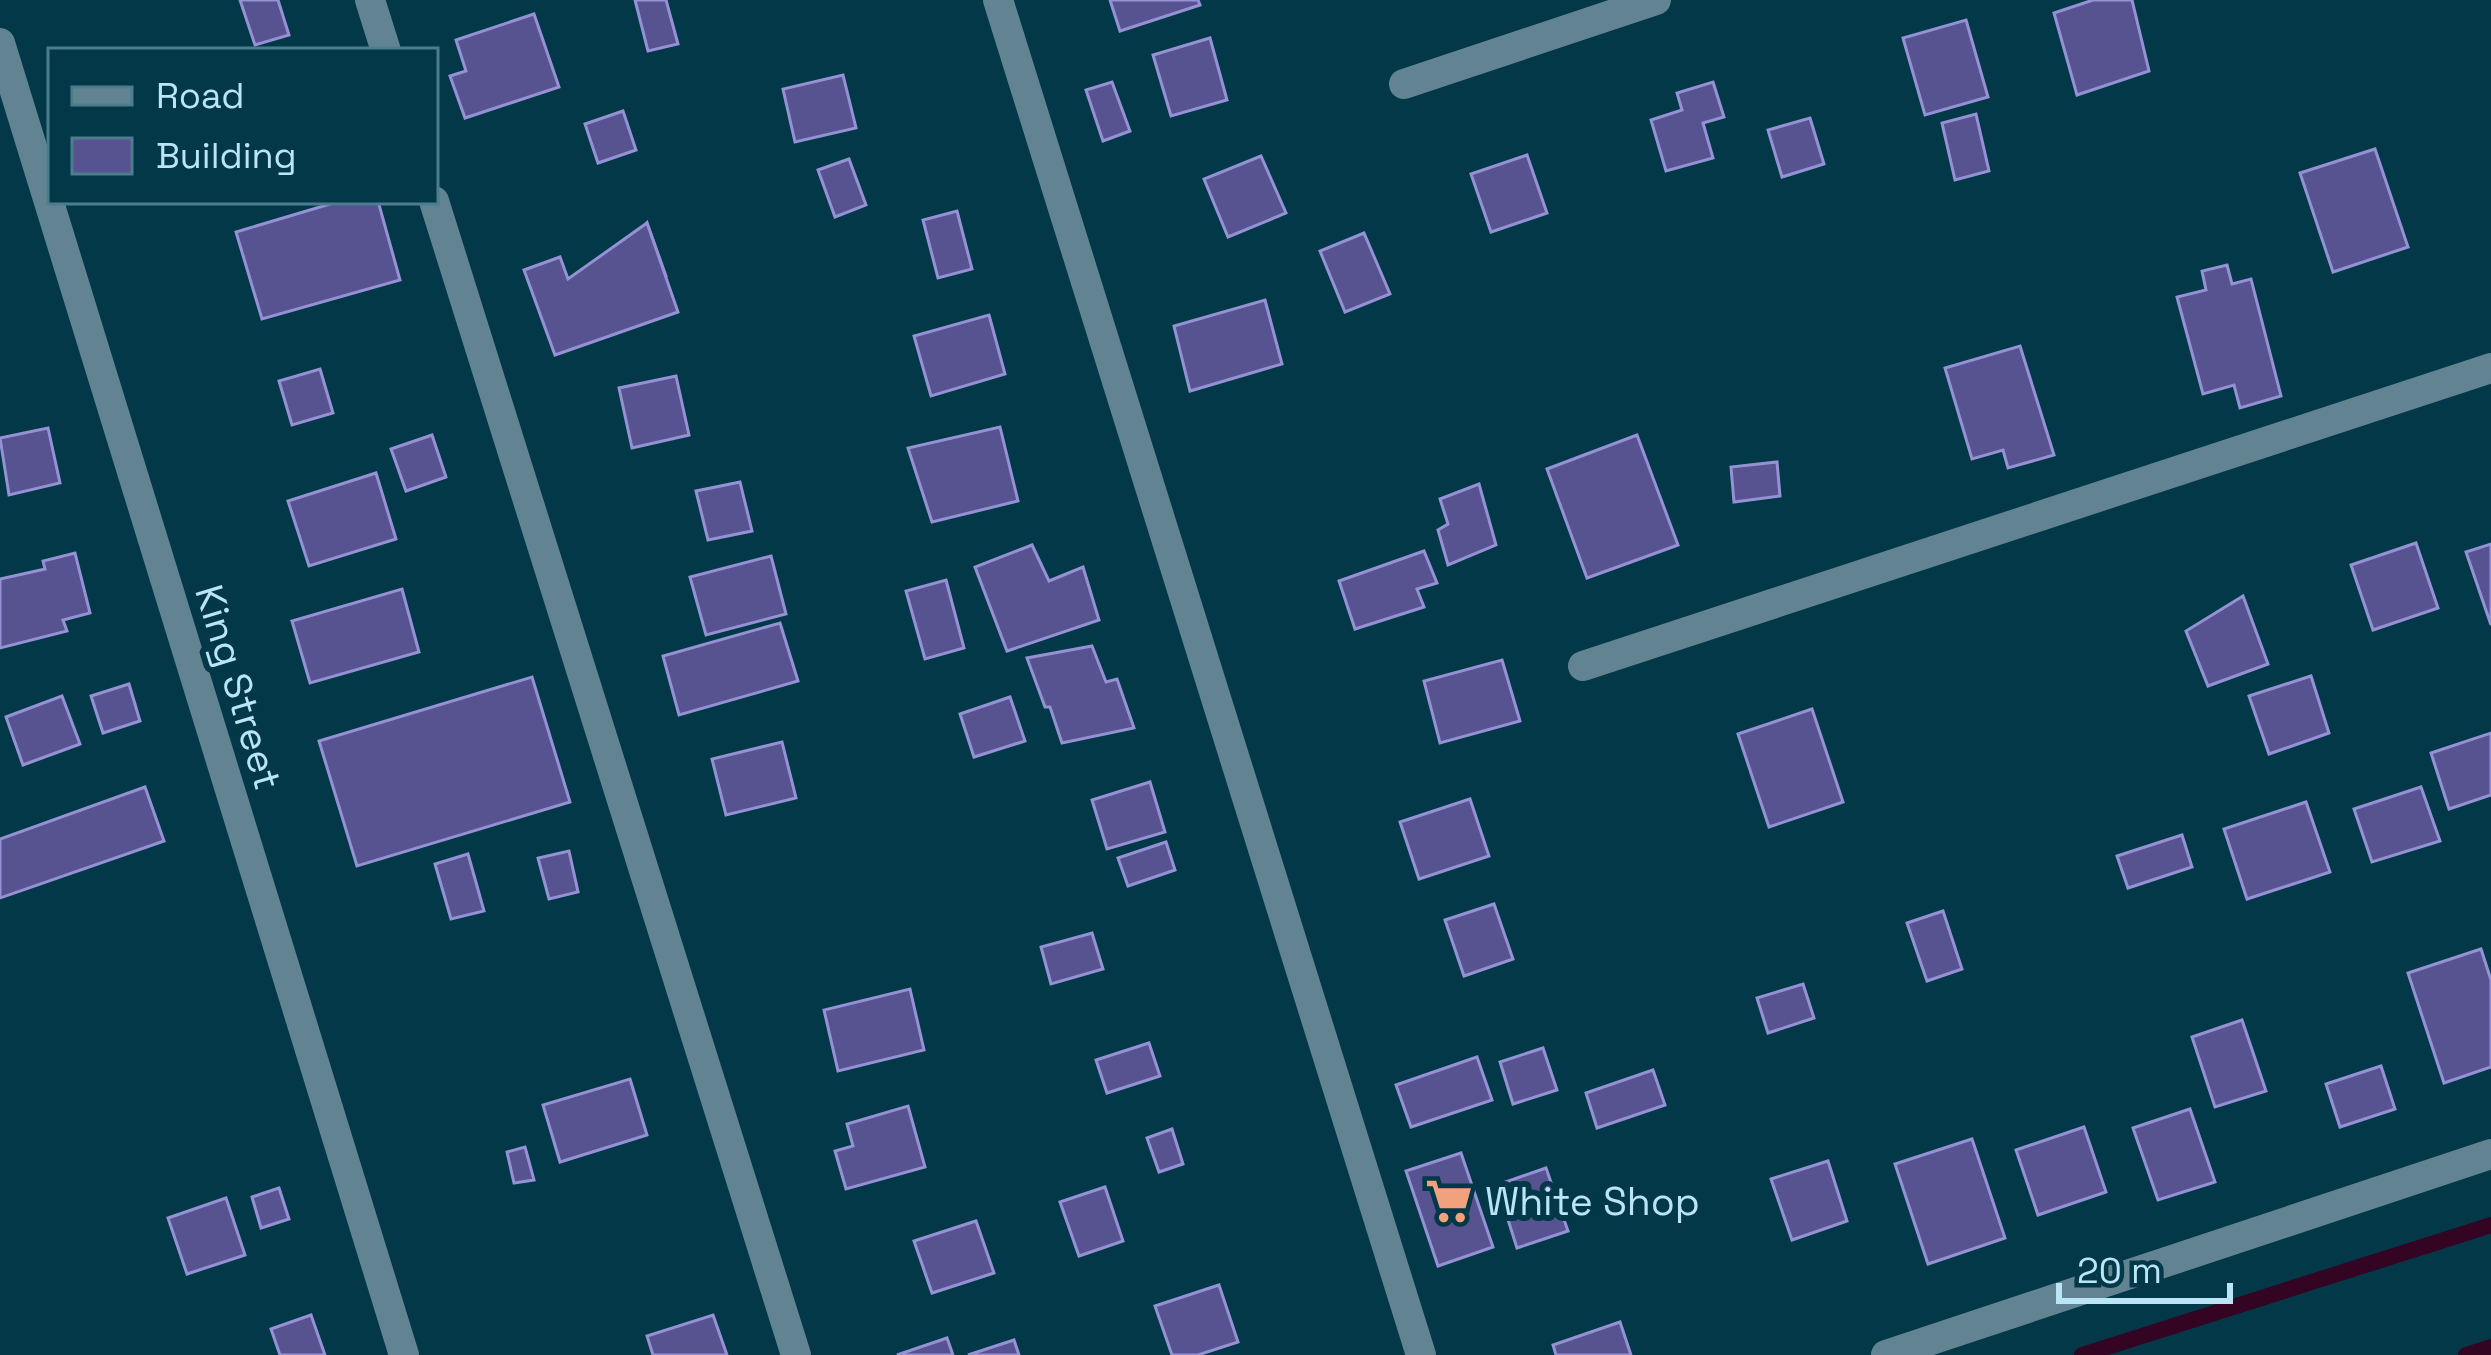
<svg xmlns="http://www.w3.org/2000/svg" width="2491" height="1355" viewBox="0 0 2491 1355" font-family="'Space Grotesk',sans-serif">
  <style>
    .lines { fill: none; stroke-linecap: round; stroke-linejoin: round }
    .stream { stroke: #340423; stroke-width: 16 }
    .building { fill: #575290; stroke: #9491d4; stroke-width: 3 }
    .minor { stroke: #628492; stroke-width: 30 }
    .labels { text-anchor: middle; stroke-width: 12; stroke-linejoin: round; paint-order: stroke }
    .street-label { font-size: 39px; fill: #bbe5f6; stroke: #023848 }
    .poi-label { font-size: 39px; fill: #bbe5f6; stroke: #023848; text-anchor: start }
  </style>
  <rect width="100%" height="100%" fill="#023848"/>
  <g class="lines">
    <g class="stream">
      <path d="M2082,1355L2491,1225"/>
      <path d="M2466,1355L2491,1347"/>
    </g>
  </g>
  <g class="building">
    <path d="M240,0H278L289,35L255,45Z"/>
    <path d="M635,0H666L678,44L648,51Z"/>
    <path d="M1110,0H1198L1200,5L1120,31Z"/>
    <path d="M2093,0H2132L2149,71L2077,95L2054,13Z"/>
    <path d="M534,14L559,87L465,118L450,76L466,71L456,40Z"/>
    <path d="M1966,20L1988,97L1925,115L1903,38Z"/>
    <path d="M1210,38L1227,100L1171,116L1153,55Z"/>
    <path d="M843,75L856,128L795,142L783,89Z"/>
    <path d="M1112,82L1130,131L1103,141L1086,90Z"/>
    <path d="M1713,82L1724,117L1703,123L1713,158L1666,171L1651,120L1682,110L1677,93Z"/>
    <path d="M623,111L636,150L598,163L585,124Z"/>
    <path d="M1976,114L1989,171L1955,180L1942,123Z"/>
    <path d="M1810,118L1824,164L1782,177L1768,130Z"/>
    <path d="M2375,149L2408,247L2333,272L2300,173Z"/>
    <path d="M1527,155L1547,213L1491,232L1471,174Z"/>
    <path d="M1261,156L1286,213L1228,237L1204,179Z"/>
    <path d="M849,159L866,205L835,217L818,170Z"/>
    <path d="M340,201H378L400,280L262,319L236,232Z"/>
    <path d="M957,211L972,269L938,278L923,220Z"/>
    <path d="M647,223L666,276L637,287L629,263L616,266Z"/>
    <path d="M647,223L678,312L555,355L524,270L560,257L568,279Z"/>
    <path d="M1364,233L1390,294L1345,312L1320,251Z"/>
    <path d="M2227,265L2232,284L2251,279L2281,396L2240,408L2234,385L2203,394L2177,297L2206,290L2202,271Z"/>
    <path d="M1265,300L1282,364L1190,391L1174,326Z"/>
    <path d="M989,315L1005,374L931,396L914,336Z"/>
    <path d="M2020,346L2054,455L2008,468L2003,450L1972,459L1945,368Z"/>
    <path d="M320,369L333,413L292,425L279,381Z"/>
    <path d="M676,376L689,435L632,448L619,388Z"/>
    <path d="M1000,427L1018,501L932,522L908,448Z"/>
    <path d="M48,428L60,483L9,495L0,438Z"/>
    <path d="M432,435L446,477L406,491L391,449Z"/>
    <path d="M1637,435L1678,545L1587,578L1547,469Z"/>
    <path d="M1777,462L1780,496L1734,502L1731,467Z"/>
    <path d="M376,473L396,539L309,566L288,501Z"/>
    <path d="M740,482L752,531L708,540L696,491Z"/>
    <path d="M1479,484L1496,545L1448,565L1438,530L1448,524L1440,499Z"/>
    <path d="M2416,543L2438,608L2373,630L2351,565Z"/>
    <path d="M2491,544V625L2466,552Z"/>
    <path d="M1032,545L1049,581L1083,567L1099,620L1007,651L975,567Z"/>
    <path d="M1424,551L1437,583L1417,589L1424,607L1355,629L1339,581Z"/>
    <path d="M75,553L90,613L63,620L67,631L0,648V579L45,569L43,561Z"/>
    <path d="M771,556L786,614L706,635L690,577Z"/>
    <path d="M946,580L964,648L925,659L906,591Z"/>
    <path d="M402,589L419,652L310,683L292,621Z"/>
    <path d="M2243,596L2268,664L2208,686L2186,631Z"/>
    <path d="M780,623L798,681L679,715L663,656Z"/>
    <path d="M1092,646L1106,682L1117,679L1134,728L1062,743L1050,707H1045L1027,658Z"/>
    <path d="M1502,660L1520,721L1440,743L1424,681Z"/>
    <path d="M2311,676L2329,733L2269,754L2249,696Z"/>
    <path d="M532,677L570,802L357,866L319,741Z"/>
    <path d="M129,684L140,721L103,733L91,696Z"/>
    <path d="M62,696L80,744L23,765L6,717Z"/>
    <path d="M1010,697L1025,741L974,757L960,714Z"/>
    <path d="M1812,709L1843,802L1769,827L1738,734Z"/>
    <path d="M2491,733V795L2449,809L2431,753Z"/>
    <path d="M782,742L796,798L726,815L712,759Z"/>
    <path d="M1150,782L1165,832L1107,849L1092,800Z"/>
    <path d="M145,787L164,841L0,898V839Z"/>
    <path d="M2421,787L2440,841L2372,862L2354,809Z"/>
    <path d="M1470,799L1489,856L1419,879L1400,822Z"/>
    <path d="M2306,802L2330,872L2247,899L2224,829Z"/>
    <path d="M2182,835L2192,867L2128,888L2117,856Z"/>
    <path d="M1166,842L1175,870L1128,886L1118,858Z"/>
    <path d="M569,851L578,892L549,899L538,858Z"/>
    <path d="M468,854L484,911L451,919L435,864Z"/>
    <path d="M1494,904L1513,959L1464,976L1445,920Z"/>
    <path d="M1943,911L1962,969L1927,981L1907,923Z"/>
    <path d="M1092,933L1103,969L1051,984L1041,947Z"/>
    <path d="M2481,949L2491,980V1067L2444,1083L2408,973Z"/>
    <path d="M1803,984L1814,1018L1768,1033L1757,998Z"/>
    <path d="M910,989L924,1050L838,1071L824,1010Z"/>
    <path d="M2242,1020L2266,1091L2215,1107L2192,1037Z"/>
    <path d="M1149,1043L1160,1076L1107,1093L1096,1060Z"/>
    <path d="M1543,1048L1557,1090L1513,1104L1500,1062Z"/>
    <path d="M1477,1057L1492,1100L1411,1127L1396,1085Z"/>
    <path d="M2381,1066L2395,1109L2340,1127L2326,1084Z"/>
    <path d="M1653,1070L1665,1105L1597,1128L1586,1093Z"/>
    <path d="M630,1079L647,1135L560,1162L543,1105Z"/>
    <path d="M908,1106L925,1167L846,1189L835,1151L853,1146L847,1124Z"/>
    <path d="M2190,1109L2215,1182L2158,1200L2133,1128Z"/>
    <path d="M2084,1127L2106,1192L2038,1215L2016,1150Z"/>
    <path d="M1172,1129L1183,1164L1159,1172L1147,1138Z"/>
    <path d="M1972,1139L2005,1238L1928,1264L1895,1164Z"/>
    <path d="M525,1147L534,1180L514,1183L507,1152Z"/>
    <path d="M1461,1153L1493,1247L1438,1266L1406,1171Z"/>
    <path d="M1828,1161L1847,1221L1792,1240L1771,1179Z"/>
    <path d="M1546,1168L1568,1231L1517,1248L1497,1185Z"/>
    <path d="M1105,1187L1123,1241L1079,1256L1060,1202Z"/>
    <path d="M279,1188L289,1219L261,1228L252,1197Z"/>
    <path d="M226,1198L245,1255L187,1274L168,1218Z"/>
    <path d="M976,1221L994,1273L932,1293L914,1241Z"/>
    <path d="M1219,1285L1238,1342L1198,1355H1172L1155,1306Z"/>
    <path d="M311,1315L325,1355H280L271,1329Z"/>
    <path d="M713,1315L727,1355H653L647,1336Z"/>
    <path d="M1620,1322L1631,1355H1556L1553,1345Z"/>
    <path d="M947,1338L953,1355H897Z"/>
    <path d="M1014,1340L1019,1355H968Z"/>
  </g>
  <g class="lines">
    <g class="minor">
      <path d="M370,0L386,51"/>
      <path d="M998,0L1421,1355"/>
      <path d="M0,43L404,1355"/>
      <path d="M1404,84L1656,0"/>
      <path d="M434,201L796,1355"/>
      <path d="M1583,666L2491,368"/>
      <path d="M1886,1355L2491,1154"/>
    </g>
  </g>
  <defs>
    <symbol id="supermarket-bare" viewBox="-9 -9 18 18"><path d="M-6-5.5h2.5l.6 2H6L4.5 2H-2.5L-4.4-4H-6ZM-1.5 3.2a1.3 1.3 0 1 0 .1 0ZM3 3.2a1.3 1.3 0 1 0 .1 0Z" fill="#f1a17c" stroke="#023848" stroke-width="2.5" paint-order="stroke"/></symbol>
  </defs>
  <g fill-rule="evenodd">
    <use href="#supermarket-bare" x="1416" y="1168" width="66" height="66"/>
  </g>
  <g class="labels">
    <g class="street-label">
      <text transform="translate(239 687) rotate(73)" y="14">King Street</text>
    </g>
    <g class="poi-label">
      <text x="1485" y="1215">White Shop</text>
    </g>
  </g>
  <rect x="48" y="48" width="390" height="156" fill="#023848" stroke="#4c7d8e" stroke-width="3"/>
  <rect x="72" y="87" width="60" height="18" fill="#628492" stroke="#4c7d8e" stroke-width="3"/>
  <text x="156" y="108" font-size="36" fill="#bbe5f6">Road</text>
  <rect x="72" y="138" width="60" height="36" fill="#575290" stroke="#4c7d8e" stroke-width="3"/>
  <text x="156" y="168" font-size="36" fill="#bbe5f6">Building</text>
  <path d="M2059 1283v18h171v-18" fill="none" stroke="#bbe5f6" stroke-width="6"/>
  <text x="2077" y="1283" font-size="36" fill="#bbe5f6" stroke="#023848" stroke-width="9" paint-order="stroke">20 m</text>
</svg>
